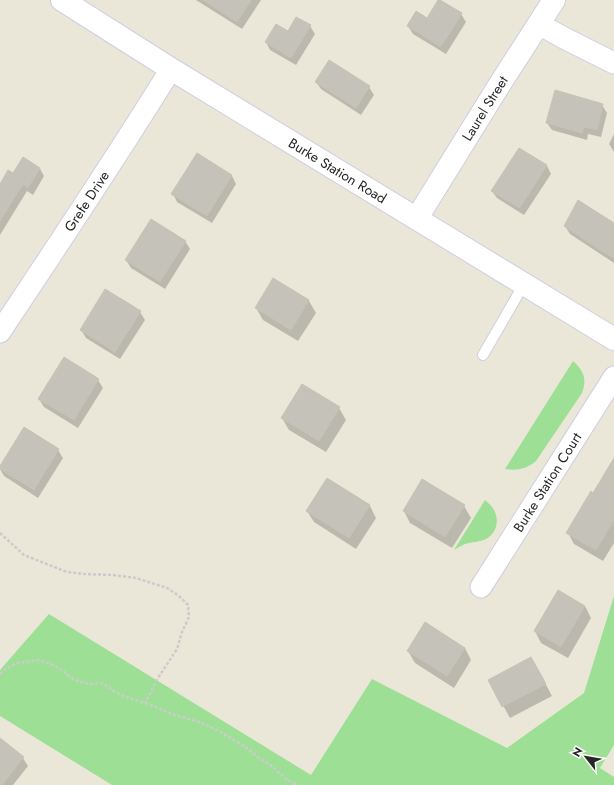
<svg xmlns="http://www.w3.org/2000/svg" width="614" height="785" viewBox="0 0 614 785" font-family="Jost,sans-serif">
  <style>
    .green { fill: #9de095 }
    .shadow { fill: #0003 }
    .building { fill: #c5c3b9; stroke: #c5c3b3 }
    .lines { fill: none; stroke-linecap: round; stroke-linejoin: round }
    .service-casing { stroke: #cfcee0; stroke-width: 12 }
    .minor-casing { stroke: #cfcee0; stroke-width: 23 }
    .tertiary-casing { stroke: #cfcee0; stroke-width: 24 }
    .path { stroke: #cbcbcb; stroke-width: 2.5; stroke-dasharray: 3 2; stroke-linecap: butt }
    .service { stroke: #fff; stroke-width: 10 }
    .minor { stroke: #fff; stroke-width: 21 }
    .tertiary { stroke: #fff; stroke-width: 22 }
    .labels { text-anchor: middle; stroke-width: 4; stroke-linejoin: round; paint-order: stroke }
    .street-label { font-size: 14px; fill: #272727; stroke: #fff }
  </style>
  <rect width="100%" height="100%" fill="#eae7d9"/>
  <g class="green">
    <path d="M573,361C584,371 587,379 582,393L536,461C526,469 517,471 505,469Z"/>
    <path d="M485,500C487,502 490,504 492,507C500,517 498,533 486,539C480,542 472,542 465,544C461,546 457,548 454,550Z"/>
    <path d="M614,596V745L600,768L614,777V785H112L0,716V670L49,614L311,775L372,679L507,748L584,693Z"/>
  </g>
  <g class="shadow">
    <path d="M196,0H261L242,29Z"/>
    <path d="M461,14L466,22L446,54L413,34L408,26L427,19Z"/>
    <path d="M310,26L315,34L296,65L270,50L266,42L288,32Z"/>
    <path d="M329,62L369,87L374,95L361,115L321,89L316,82Z"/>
    <path d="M602,105L607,113L601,137L588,134L587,140L552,130L547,123Z"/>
    <path d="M614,134V152L609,144Z"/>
    <path d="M519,150L547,166L551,174L524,215L497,198L492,191Z"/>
    <path d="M197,154L232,176L236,184L212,223L177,202L173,194Z"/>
    <path d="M40,169L44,176L33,195L27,191L0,235V186L13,174Z"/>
    <path d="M565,226L614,233V263L570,234Z"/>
    <path d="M185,241L190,249L165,289L131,268L126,260Z"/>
    <path d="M273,280L309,301L316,313L298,341L263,320L256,308Z"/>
    <path d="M140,312L145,320L120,359L86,338L81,330Z"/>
    <path d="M98,380L103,388L78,428L44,407L39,399Z"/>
    <path d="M339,408L346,420L326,452L289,430L282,418Z"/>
    <path d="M58,450L63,458L38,498L4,476L0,469V468Z"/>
    <path d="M614,460V543L603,561L574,544L568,533L593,494Z"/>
    <path d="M327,479L370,506L376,518L356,549L314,522L307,511Z"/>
    <path d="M464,506L471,518L452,548L410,523L404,511Z"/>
    <path d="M585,606L591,618L568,658L541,643L535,631Z"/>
    <path d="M465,648L471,660L454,688L415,663L408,651Z"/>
    <path d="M538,670L552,696L510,718L489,680Z"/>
    <path d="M5,743L23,758L28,766L13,785H0V749Z"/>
  </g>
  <g class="building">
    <path d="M203,0H251L237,22Z"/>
    <path d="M438,0H440L462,13L441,47L407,26L416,11L427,18Z"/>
    <path d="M296,17L311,25L291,58L265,42L276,24L288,31Z"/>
    <path d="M329,60L370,86L356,108L315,82Z"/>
    <path d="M555,90L603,104L597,130L584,127L582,133L546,123Z"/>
    <path d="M519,148L547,165L520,208L491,191Z"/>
    <path d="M197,153L232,175L207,216L171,194Z"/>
    <path d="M23,157L40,168L28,188L23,184L0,221V184L8,170L13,173Z"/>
    <path d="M578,200L614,223V258L600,250L564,226Z"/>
    <path d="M151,219L186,241L160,282L125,260Z"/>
    <path d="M273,278L309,300L291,330L255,308Z"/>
    <path d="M105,289L141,311L115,352L80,330Z"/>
    <path d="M64,357L99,379L74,420L38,399Z"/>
    <path d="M302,384L340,407L319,441L281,418Z"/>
    <path d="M24,427L59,449L34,490L0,469V466Z"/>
    <path d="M614,458V520L596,550L566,533L591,491L593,493Z"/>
    <path d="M327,478L370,505L349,538L306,511Z"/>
    <path d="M422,479L465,505L445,537L403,511Z"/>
    <path d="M558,590L585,606L561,647L534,631Z"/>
    <path d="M425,622L465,648L447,676L407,651Z"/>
    <path d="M531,657L546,684L502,707L488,680Z"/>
    <path d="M0,738L24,757L2,785H0Z"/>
  </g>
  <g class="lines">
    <defs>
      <path id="service" d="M483,355L524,284"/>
      <g id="minor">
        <path d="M539,24L564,38L614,63"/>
        <path id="s1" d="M0,332C58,245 116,158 171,69"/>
        <path id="s2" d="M481,587L614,377"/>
      </g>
      <g id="tertiary">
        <path id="s3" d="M62,0L171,69L614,339"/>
        <path id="s4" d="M417,218L498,87L554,0"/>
      </g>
    </defs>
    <use href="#service" class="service-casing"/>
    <use href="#minor" class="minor-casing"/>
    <use href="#tertiary" class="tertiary-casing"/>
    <g class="path">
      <path d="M0,533L24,555L67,572L84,574L113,575L136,578L167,588L179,596L188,605L189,617L182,632L177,649L158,678L145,703"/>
      <path d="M0,674L4,670L17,663L40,660L53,665L62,670L73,679L84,683L94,684L103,683L112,690L123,696L145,703L175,715L199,722L219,731L241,744L258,757L273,767L287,780L298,785"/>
    </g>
    <use href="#service" class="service"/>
    <use href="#minor" class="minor"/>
    <use href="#tertiary" class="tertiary"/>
  </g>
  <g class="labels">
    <g class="street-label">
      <text dy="5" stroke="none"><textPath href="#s4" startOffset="129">Laurel Street</textPath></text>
      <text dy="5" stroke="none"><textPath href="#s3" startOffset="324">Burke Station Road</textPath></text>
      <text dy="5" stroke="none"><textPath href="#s1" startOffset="157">Grefe Drive</textPath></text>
      <text dy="5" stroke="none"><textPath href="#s2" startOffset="124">Burke Station Court</textPath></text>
    </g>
  </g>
  <g transform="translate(586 757) rotate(301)" stroke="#ffffff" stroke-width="3" paint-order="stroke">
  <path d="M0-3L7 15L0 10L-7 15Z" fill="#272727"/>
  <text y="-6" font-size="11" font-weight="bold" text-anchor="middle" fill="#272727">N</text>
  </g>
</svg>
